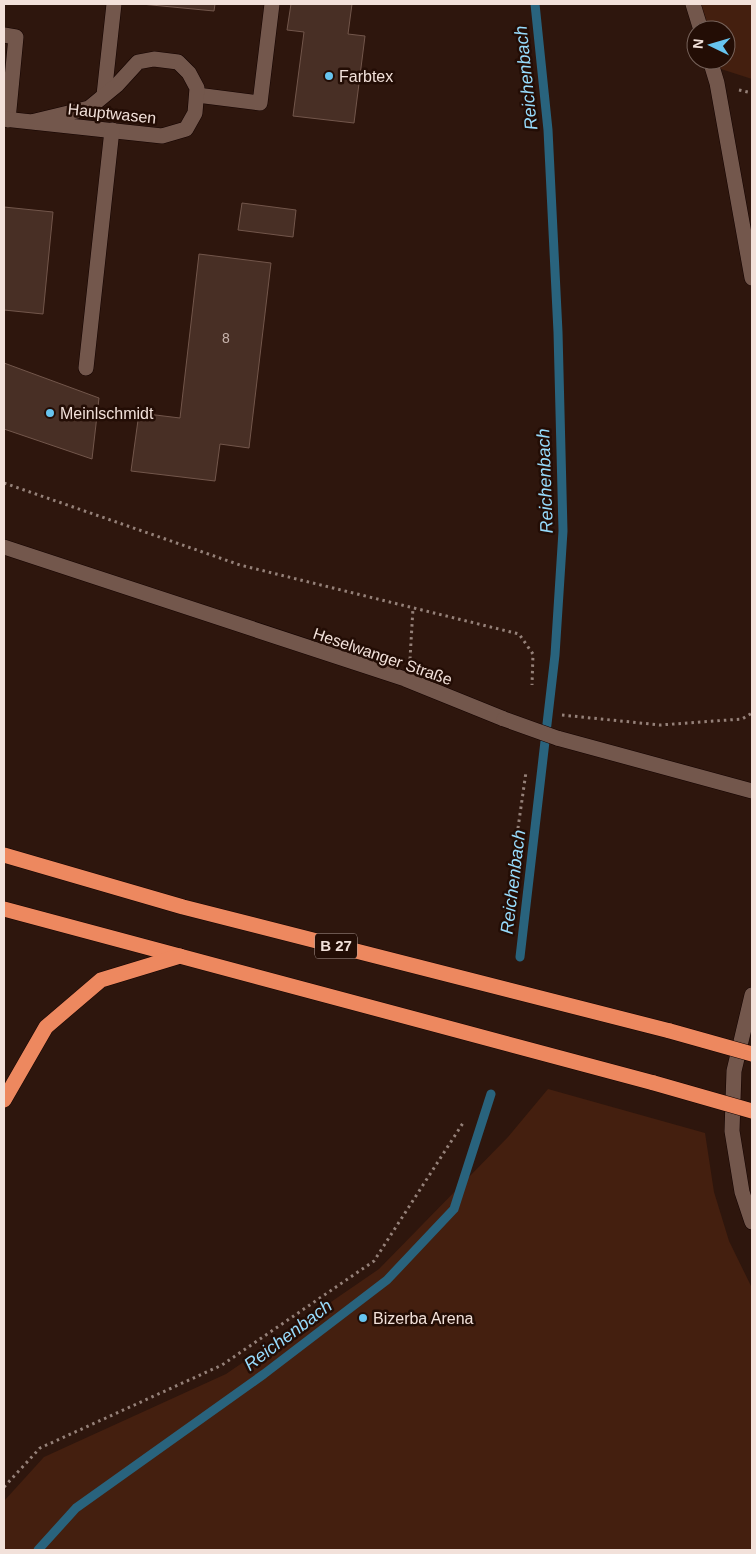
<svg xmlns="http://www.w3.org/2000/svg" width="756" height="1554" viewBox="0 0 756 1554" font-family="Helvetica,sans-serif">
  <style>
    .green { fill: #441f0f }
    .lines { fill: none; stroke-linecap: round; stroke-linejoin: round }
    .stream { stroke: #29637d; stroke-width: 9 }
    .building { fill: #482f25; stroke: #72564b }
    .minor-casing { stroke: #140300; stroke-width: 16 }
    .highway-casing { stroke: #140300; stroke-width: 16 }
    .path { stroke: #958179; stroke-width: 3; stroke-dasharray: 2.5 4; stroke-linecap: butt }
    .minor { stroke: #73574c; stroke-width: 15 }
    .highway { stroke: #ed885f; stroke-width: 15 }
    .minor-bridge-casing { stroke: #140300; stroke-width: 16; stroke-linecap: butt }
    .highway-bridge-casing { stroke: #140300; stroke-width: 16; stroke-linecap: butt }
    .minor-bridge { stroke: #73574c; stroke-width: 15 }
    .highway-bridge { stroke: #ed885f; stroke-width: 15 }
    .poi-dot { fill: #67c4ef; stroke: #230d05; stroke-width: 2 }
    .labels { text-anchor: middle; stroke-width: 5; stroke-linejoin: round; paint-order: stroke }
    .number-label { font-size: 14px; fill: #c8b4ad }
    .shield { fill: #230d05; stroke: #b4a19a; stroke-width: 1 }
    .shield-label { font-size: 15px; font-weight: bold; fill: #f2e1da }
    .poi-label { font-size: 16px; fill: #f2e1da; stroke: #230d05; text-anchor: start }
    .street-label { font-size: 16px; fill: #f2e1da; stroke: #230d05 }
    .water-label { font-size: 18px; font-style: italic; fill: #97dbfc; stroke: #230d05 }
  </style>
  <rect width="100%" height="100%" fill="#2e160d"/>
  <g class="green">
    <path d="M700,4H752V79L721,69L718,60H726V30H709Z"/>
    <path d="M548,1089L705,1133L714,1192L729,1241L752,1288V1550H4V1501L44,1457L226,1374L379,1269L508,1137Z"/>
  </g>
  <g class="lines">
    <g class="stream">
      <path d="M520,957L555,655L563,531L558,332L548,130L535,4"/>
      <path d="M38,1550L76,1508L264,1374L387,1280L454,1209L491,1094"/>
    </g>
  </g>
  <g class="building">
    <path d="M141,4H215L214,11Z"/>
    <path d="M291,4H352L348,34L365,36L354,123L293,116L304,32L287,30Z"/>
    <path d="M242,203L296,210L293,237L238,230Z"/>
    <path d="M4,207L53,212L43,314L4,310Z"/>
    <path d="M199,254L271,263L249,448L220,444L215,481L131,471L139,413L180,418Z"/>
    <path d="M4,363L99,398L92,459L4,429Z"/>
  </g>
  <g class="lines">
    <defs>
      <g id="minor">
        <path d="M693,4L701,30"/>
        <path d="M4,35L16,37L8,120"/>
        <path d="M710,60L717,83L752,278"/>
        <path d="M104,95L114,4"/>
        <path d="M197,95L260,103L272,4"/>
        <path d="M4,119L162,136L186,129L195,113L197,88L189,73L178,62L154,59L138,62L117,85L89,108L31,122"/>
        <path d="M86,368L112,130"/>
        <path d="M4,547L405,679L504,719"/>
        <path d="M557,738L752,791"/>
        <path d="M752,995L734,1071L732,1131L742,1192L752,1222"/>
      </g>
      <g id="highway">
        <path d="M4,855L183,907L670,1031"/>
        <path d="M4,909L654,1083"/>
        <path d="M4,1100L46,1027L101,980L180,956"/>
      </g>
    </defs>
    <use href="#minor" class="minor-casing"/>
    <use href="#highway" class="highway-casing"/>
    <g class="path">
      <path d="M739,90L752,93"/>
      <path d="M4,483L240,565L519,634L533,654L532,685"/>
      <path d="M410,659L413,608"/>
      <path d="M562,715L660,725L742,719L752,713"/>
      <path d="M506,912L526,772"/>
      <path d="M4,1487L40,1448L222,1365L374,1261L463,1123"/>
    </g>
    <use href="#minor" class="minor"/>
    <use href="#highway" class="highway"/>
    <defs>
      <path id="minor-bridge" d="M504,719L557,738"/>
      <g id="highway-bridge">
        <path d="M670,1031L752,1054"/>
        <path d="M654,1083L752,1111"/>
      </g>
    </defs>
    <use href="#minor-bridge" class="minor-bridge-casing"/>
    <use href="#highway-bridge" class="highway-bridge-casing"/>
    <use href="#minor-bridge" class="minor-bridge"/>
    <use href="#highway-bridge" class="highway-bridge"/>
  </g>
  <g class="poi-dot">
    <circle cx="329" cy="76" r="5"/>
    <circle cx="50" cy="413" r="5"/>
    <circle cx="363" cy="1318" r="5"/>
  </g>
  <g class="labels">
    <g class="number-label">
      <text x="226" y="343">8</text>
    </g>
    <rect class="shield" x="315" y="933.5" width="42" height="25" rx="4"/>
    <g class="shield-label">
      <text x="336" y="951">B 27</text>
    </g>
    <g class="poi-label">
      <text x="339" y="82">Farbtex</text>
      <text x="60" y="419">Meinlschmidt</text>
      <text x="373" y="1324">Bizerba Arena</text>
    </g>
    <g class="street-label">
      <text transform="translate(112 113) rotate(6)" y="6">Hauptwasen</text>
      <text transform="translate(383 656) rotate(19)" y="6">Heselwanger Straße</text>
    </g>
    <g class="water-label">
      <text transform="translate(526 78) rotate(-96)" y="6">Reichenbach</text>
      <text transform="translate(545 481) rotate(-92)" y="6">Reichenbach</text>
      <text transform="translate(513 882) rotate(-83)" y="6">Reichenbach</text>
      <text transform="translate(288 1335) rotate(-37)" y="6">Reichenbach</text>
    </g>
  </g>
  <rect width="756" height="1554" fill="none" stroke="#f2e1da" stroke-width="10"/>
  <g transform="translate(711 45) rotate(275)"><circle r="24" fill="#230d05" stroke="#76625a"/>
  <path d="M0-4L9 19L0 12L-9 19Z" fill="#67c4ef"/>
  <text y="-8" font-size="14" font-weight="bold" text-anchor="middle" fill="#f2e1da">N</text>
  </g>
</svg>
